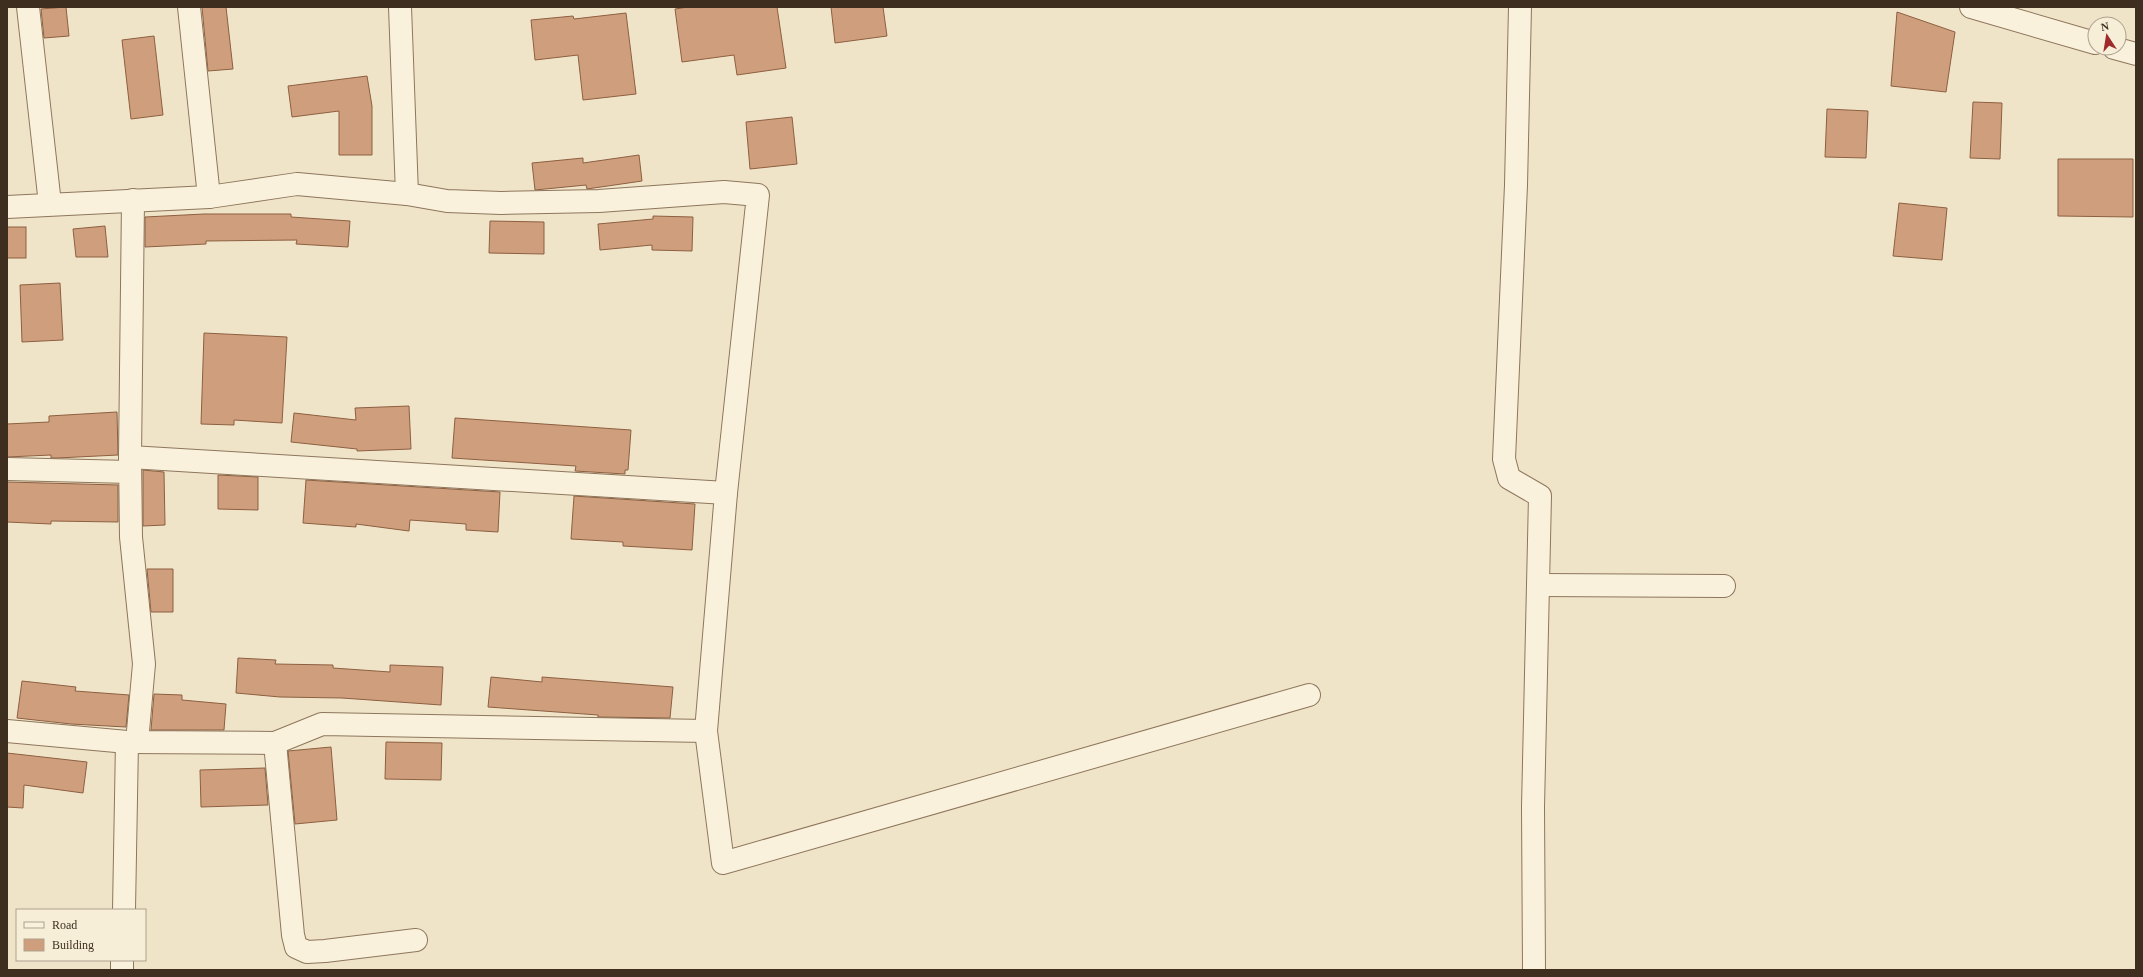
<svg xmlns="http://www.w3.org/2000/svg" width="2143" height="977" viewBox="0 0 2143 977" font-family="'Times New Roman',serif">
  <style>
    .building { fill: #cf9f7d; stroke: #8d5f41 }
    .lines { fill: none; stroke-linecap: round; stroke-linejoin: round }
    .minor-casing { stroke: #8d765c; stroke-width: 24 }
    .minor { stroke: #faf1dc; stroke-width: 22 }
  </style>
  <rect width="100%" height="100%" fill="#f0e4c8"/>
  <g class="building">
    <path d="M66,7L69,36L44,38L41,9Z"/>
    <path d="M202,7H226L233,69L208,71Z"/>
    <path d="M688,7H777L786,68L737,75L734,55L682,62L675,9Z"/>
    <path d="M831,7H883L887,36L835,43Z"/>
    <path d="M1897,12L1955,32L1946,92L1891,86Z"/>
    <path d="M626,13L636,94L583,100L578,55L535,60L531,20L573,16L574,19Z"/>
    <path d="M154,36L163,115L131,119L122,40Z"/>
    <path d="M367,76L372,106V155H339V111L292,117L288,86Z"/>
    <path d="M1973,102L2002,103L2000,159L1970,158Z"/>
    <path d="M1827,109L1868,111L1866,158L1825,157Z"/>
    <path d="M792,117L797,164L750,169L746,122Z"/>
    <path d="M639,155L642,181L587,189L586,185L535,190L532,163L583,158V163Z"/>
    <path d="M2058,159H2133V217L2058,216Z"/>
    <path d="M1899,203L1947,208L1942,260L1893,256Z"/>
    <path d="M204,214H291V217L350,221L348,247L296,244L297,240L206,241V244L145,247V217Z"/>
    <path d="M653,216L693,217L692,251L652,250V245L600,250L598,224L653,219Z"/>
    <path d="M490,221L544,222V254L489,253Z"/>
    <path d="M105,226L108,257H76L73,229Z"/>
    <rect x="7" y="227" width="19" height="31"/>
    <path d="M60,283L63,340L22,342L20,285Z"/>
    <path d="M204,333L287,337L282,423L234,420V425L201,424Z"/>
    <path d="M409,406L411,449L357,451V449L291,442L294,413L356,420L355,408Z"/>
    <path d="M117,412L118,455L57,458H51V455L7,457V424L49,422V416Z"/>
    <path d="M455,418L631,430L628,470H625V474L575,471L576,466L452,458Z"/>
    <path d="M143,470L164,472L165,525L143,526Z"/>
    <path d="M218,475L258,477V510L218,509Z"/>
    <path d="M306,480L500,492L498,532L466,530V524L410,520L409,531L356,524V527L303,523Z"/>
    <path d="M7,482L118,485V522L51,521V524L7,522Z"/>
    <path d="M574,496L695,504L692,550L623,546V542L571,539Z"/>
    <path d="M147,569H173V612H151Z"/>
    <path d="M238,658L276,660L275,664L333,665V668L390,672V665L443,667L441,705L342,698L280,697L236,693Z"/>
    <path d="M491,677L542,682V677L673,687L670,718L598,717V715L488,707Z"/>
    <path d="M22,681L76,687L75,691L129,695L126,727L71,724L17,718Z"/>
    <path d="M154,694L182,695V700L226,704L224,730H151Z"/>
    <path d="M386,742L442,743L441,780L385,779Z"/>
    <path d="M331,747L337,820L295,824L288,751Z"/>
    <path d="M7,753L87,762L83,793L24,785L23,808L7,807Z"/>
    <path d="M265,768L268,805L201,807L200,770Z"/>
  </g>
  <g class="lines">
    <defs>
      <g id="minor">
        <path d="M28,7L50,204"/>
        <path d="M189,7L209,197"/>
        <path d="M400,7L407,194"/>
        <path d="M1520,7L1516,185L1504,459L1509,478L1540,496L1533,807L1534,970"/>
        <path d="M1971,7L2095,43"/>
        <path d="M2114,48L2136,54"/>
        <path d="M133,200L130,457L726,493"/>
        <path d="M7,207L209,197L297,184L407,194L447,201L501,203L599,201L724,192L758,195L726,493L706,731L723,863L1309,695"/>
        <path d="M130,457L131,537L144,664L137,742"/>
        <path d="M7,469L130,472"/>
        <path d="M1539,585L1724,586"/>
        <path d="M7,731L127,742L275,743L322,724L706,731"/>
        <path d="M275,743L293,935L296,947L307,952L325,951L416,940"/>
        <path d="M124,910L127,742"/>
        <path d="M122,970V960"/>
      </g>
    </defs>
    <use href="#minor" class="minor-casing"/>
    <use href="#minor" class="minor"/>
  </g>
  <rect width="2143" height="977" fill="none" stroke="#3d2e20" stroke-width="16"/>
  <rect x="16" y="909" width="130" height="52" fill="#f7eed8" stroke="#ada18e"/>
  <rect x="24" y="922" width="20" height="6" fill="#faf1dc" stroke="#ada18e"/>
  <text x="52" y="929" font-size="12" fill="#3d2e20">Road</text>
  <rect x="24" y="939" width="20" height="12" fill="#cf9f7d" stroke="#ada18e"/>
  <text x="52" y="949" font-size="12" fill="#3d2e20">Building</text>
  <g transform="translate(2107 36) rotate(348)"><circle r="19" fill="#f7eed8" stroke="#ada18e"/>
  <path d="M0-3L7 15L0 10L-7 15Z" fill="#9e2a2b"/>
  <text y="-6" font-size="11" font-weight="bold" text-anchor="middle" fill="#3d2e20">N</text>
  </g>
</svg>
